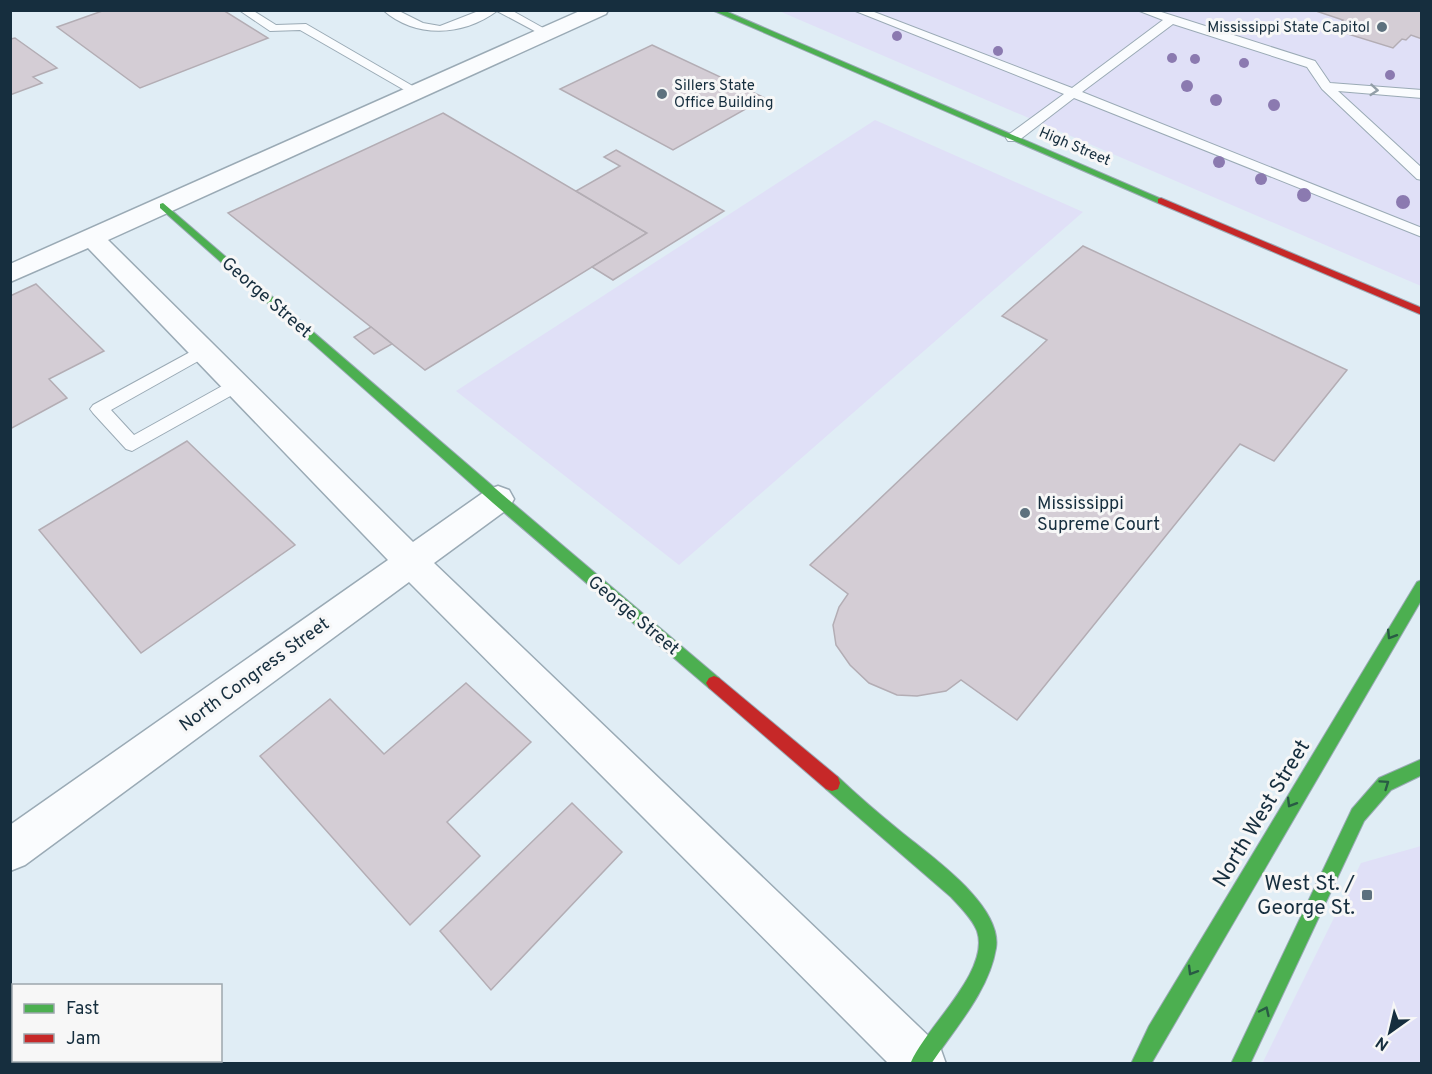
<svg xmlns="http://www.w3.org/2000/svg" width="1432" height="1074" viewBox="0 0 1432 1074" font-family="Overpass,sans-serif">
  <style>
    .green { fill: #e0e0f7 }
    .building { fill: #d4cdd5; stroke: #b3adb4; stroke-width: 1.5 }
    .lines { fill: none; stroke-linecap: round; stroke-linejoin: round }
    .lane-casing { stroke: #9aaab5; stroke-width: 2 }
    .street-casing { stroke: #9aaab5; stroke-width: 3 }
    .fast-casing { stroke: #9aaab5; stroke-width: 2 }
    .jam-casing { stroke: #9aaab5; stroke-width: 2 }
    .lane { fill: #fafcfe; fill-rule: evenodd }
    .street { fill: #fafcfe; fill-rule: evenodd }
    .fast { fill: #4caf50; fill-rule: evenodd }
    .jam { fill: #c62828; fill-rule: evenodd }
    .tree { fill: #8b7ab0 }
    .oneway { stroke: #939fa8 }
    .oneway2 { stroke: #295b44 }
    .poi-dot { fill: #5d717e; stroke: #f7f7f7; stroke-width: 2 }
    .labels { text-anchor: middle; stroke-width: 6; stroke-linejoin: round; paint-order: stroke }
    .far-poi-label { font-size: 15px; fill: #162e3e; stroke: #f7f7f7; text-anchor: end }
    .far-street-label { font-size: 15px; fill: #162e3e; stroke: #f7f7f7 }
    .street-label { font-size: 18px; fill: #162e3e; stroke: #f7f7f7 }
    .poi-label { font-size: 18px; fill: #162e3e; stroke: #f7f7f7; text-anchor: start }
    .near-street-label { font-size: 21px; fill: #162e3e; stroke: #f7f7f7 }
    .near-poi-label { font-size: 21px; fill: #162e3e; stroke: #f7f7f7; text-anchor: end }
  </style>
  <rect width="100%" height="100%" fill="#e0edf5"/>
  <g class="green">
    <path d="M779,11H1421V286Z"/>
    <path d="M875,120L1083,212L679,565L456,391Z"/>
    <path d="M1421,846V1063L1262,1064L1361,863Z"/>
  </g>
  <g class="building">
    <path d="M105,10H223L268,38L140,88L57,27Z"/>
    <path d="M1313,10H1422V39L1411,35L1406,40L1402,39L1393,48L1338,31L1346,23L1342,21L1343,20Z"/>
    <path d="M15,38L57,68L33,77L42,83L10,95V39Z"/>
    <path d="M652,45L765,98L673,150L560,89Z"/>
    <path d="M443,113L647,233L425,370L228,213Z"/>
    <path d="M616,150L724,211L613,280L592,267L647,233L576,191L620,166L604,157Z"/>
    <path d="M1083,246L1347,370L1274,461L1240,444L1017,720L961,680L946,691L917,696L897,695L869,683L850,665L836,645L833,625L839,607L848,594L810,565L1047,340L1002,316Z"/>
    <path d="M36,284L104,351L49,379L67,398L10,429V296Z"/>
    <path d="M371,327L392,344L374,354L354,337Z"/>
    <path d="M187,441L295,545L141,653L39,530Z"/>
    <path d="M466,683L531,742L447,822L480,856L410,925L260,756L330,699L384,754Z"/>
    <path d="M572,803L622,852L491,990L440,931Z"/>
  </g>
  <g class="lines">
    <defs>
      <g id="lane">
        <path d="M239,10H252L276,25L306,24L423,92L421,95H413L300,30L270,31Z"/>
        <path d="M383,10H397L423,23L440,26L481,10H511L554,34L548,37L544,36L497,11C463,36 416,39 383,10Z"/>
        <path d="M853,10H869L1072,88L1163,20L1137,10H1155L1315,61L1330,83L1422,90V98L1338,91L1422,168V180L1417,179L1322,89L1307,67L1173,24L1082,92L1422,228V237L1074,98L1018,141H1008L1006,138L1008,135L1064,94Z"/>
        <path d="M203,345L209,347L211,351L209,355L111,410L134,435L231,381H243L246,385L243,389L132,451L126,449L93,413L90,409L93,405Z"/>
      </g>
      <path id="street" d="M582,10H608L606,14L108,240L413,542L487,490L498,486L509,490L514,499L509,508L434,563L940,1047L946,1064H889L409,582L25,865L10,871V825L388,560L88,248L10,282V264Z"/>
      <g id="fast">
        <path d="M712,10H723L1166,201L1158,203Z"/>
        <path d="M163,203L503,495L719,678L722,683L719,688L714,690L709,688L493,503L160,208V204Z"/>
        <path d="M1422,580V599L1151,1064H1131L1149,1026L1417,582Z"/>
        <path d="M1422,759V775L1391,790L1364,821L1250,1064H1231L1352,809L1379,778Z"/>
        <path d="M832,775L838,777C858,796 879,814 900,831C929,855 1003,905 996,948C989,991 955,1028 931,1064L911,1062C926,1027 991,971 977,931C972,918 960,907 951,897L826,789L824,783L826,777Z"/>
      </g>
      <g id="jam">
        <path d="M1161,198L1422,308V315L1158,203V199Z"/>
        <path d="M714,676L719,678L838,777L840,783L838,789L832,791L826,789L709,688L706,683L709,678Z"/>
      </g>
    </defs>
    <use href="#lane" class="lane-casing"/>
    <use href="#street" class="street-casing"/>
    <use href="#fast" class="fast-casing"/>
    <use href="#jam" class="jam-casing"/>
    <use href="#lane" class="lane"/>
    <use href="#street" class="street"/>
    <use href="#fast" class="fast"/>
    <use href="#jam" class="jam"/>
  </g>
  <g class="tree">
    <circle cx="897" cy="36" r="5"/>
    <circle cx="998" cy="51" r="5"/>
    <circle cx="1172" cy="58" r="5"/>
    <circle cx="1195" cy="59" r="5"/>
    <circle cx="1244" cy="63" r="5"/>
    <circle cx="1390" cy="75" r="5"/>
    <circle cx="1187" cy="86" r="6"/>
    <circle cx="1216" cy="100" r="6"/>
    <circle cx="1274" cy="105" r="6"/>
    <circle cx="1219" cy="162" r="6"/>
    <circle cx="1261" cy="179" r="6"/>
    <circle cx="1304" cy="195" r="7"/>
    <circle cx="1403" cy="202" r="7"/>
  </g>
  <defs><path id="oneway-chevron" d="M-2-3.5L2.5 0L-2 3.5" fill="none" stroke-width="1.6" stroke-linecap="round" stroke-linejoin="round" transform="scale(1.5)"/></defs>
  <use class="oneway" href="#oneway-chevron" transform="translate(1374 90) rotate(5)"/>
  <g class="oneway2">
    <use href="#oneway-chevron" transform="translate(1391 635) rotate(122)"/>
    <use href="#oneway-chevron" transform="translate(1385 784) rotate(-35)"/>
    <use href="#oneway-chevron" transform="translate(1291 803) rotate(121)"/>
    <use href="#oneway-chevron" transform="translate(1192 971) rotate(121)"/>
    <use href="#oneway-chevron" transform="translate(1265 1011) rotate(-65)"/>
  </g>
  <g class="poi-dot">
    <circle cx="1382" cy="27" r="6"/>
    <circle cx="662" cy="94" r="6"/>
    <circle cx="1025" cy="513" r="6"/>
    <rect x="1361" y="889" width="12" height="12" rx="3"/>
  </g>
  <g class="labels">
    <g class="far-poi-label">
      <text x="1370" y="32">Mississippi State Capitol</text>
      <text x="674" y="90" text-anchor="start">Sillers State<tspan x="674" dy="17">Office Building</tspan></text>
    </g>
    <g class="far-street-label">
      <text transform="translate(1075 146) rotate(23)" y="5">High Street</text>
    </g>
    <g class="street-label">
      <text transform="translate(267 297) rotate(41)" y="6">George Street</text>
      <text transform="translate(634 615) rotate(40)" y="6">George Street</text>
      <text transform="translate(254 674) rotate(-36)" y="6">North Congress Street</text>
    </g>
    <g class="poi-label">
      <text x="1037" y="509">Mississippi<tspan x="1037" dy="21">Supreme Court</tspan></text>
    </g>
    <g class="near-street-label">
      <text transform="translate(1261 813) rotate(-59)" y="7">North West Street</text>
    </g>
    <g class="near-poi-label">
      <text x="1355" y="890">West St. /<tspan x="1355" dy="24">George St.</tspan></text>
    </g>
  </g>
  <rect width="1432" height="1074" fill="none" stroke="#162e3e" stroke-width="24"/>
  <rect x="12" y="984" width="210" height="78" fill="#f7f7f7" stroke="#9da7ad" stroke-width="1.5"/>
  <rect x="24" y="1004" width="30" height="9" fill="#4caf50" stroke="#9da7ad" stroke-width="1.5"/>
  <text x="66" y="1014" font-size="18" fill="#162e3e">Fast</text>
  <rect x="24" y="1034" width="30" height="9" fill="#c62828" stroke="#9da7ad" stroke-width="1.5"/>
  <text x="66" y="1044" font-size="18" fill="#162e3e">Jam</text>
  <g transform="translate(1390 1032) rotate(214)" stroke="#f7f7f7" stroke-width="4.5" paint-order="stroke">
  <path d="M0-4.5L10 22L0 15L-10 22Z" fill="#162e3e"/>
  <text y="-9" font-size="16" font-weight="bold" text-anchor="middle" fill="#162e3e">N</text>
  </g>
</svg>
